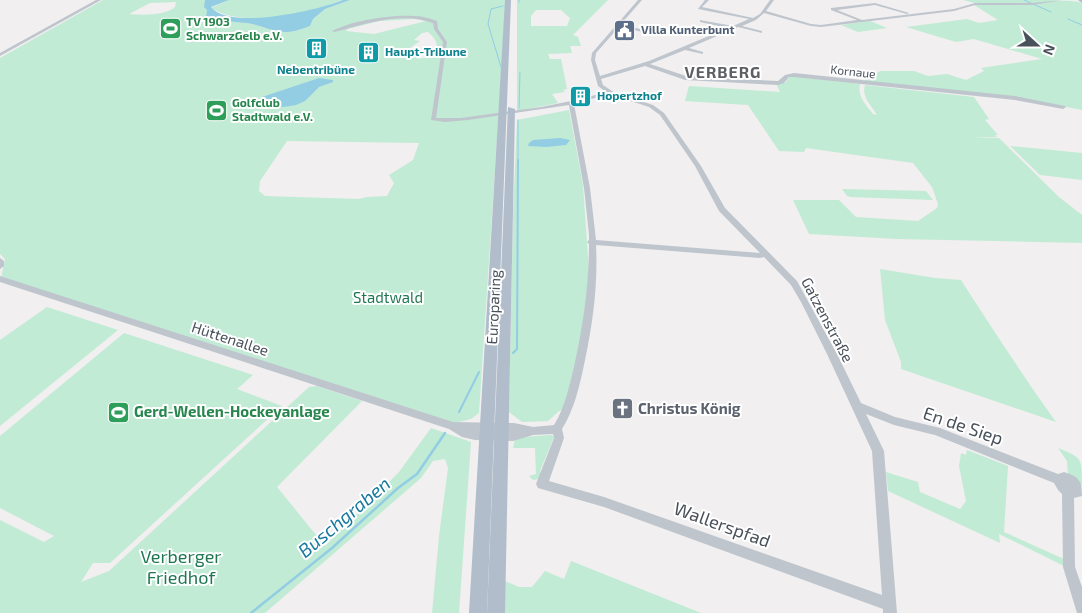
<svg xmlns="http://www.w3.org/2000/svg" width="1082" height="613" viewBox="0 0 1082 613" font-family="'Exo 2',sans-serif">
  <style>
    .green { fill: #c1ebd5; fill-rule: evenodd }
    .water { fill: #92cde4 }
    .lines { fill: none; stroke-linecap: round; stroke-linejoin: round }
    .stream-far2 { stroke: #92cde4; stroke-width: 1 }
    .stream-far1 { stroke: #92cde4; stroke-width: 2 }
    .stream { stroke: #92cde4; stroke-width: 2.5 }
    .minor { fill: #bfc5cd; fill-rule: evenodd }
    .major { fill: #b1bdcb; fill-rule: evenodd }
    .labels { text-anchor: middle; stroke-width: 4; stroke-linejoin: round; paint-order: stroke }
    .far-leisure-label { font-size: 12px; font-weight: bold; fill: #27864d; stroke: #fff; text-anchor: start }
    .far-service-label { font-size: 12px; font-weight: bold; fill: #4e5e75; stroke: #fff; text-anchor: start }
    .far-culture-label { font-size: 12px; font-weight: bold; fill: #0d838f; stroke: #fff; text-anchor: start }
    .far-street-label { font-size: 12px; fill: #49515b; stroke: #fff }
    .park-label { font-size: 15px; fill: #1f7751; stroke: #fff }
    .street-label { font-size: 15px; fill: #49515b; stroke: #fff }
    .worship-label { font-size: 15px; font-weight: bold; fill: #5b616d; stroke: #fff; text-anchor: start }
    .leisure-label { font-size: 15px; font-weight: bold; fill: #27864d; stroke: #fff; text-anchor: start }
    .far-district-label { font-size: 16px; font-weight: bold; letter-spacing: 1px; fill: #5c5f63; stroke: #fff }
    .near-street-label { font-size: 18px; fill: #49515b; stroke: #fff }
    .near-park-label { font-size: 18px; fill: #1f7751; stroke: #fff }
    .near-water-label { font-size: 19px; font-style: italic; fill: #18799e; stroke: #fff }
  </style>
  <rect width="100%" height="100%" fill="#f1efef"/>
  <g class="green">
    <path d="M103,0H205L209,19C223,22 238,20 252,24C277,31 284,37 310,26L313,19L325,9L350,0H506L479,413L471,419L455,423L1,278L5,259L0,254V58ZM176,2L175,7C165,16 143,15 129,14L150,3ZM414,19L426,21L374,34L346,31L348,29L379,21ZM428,32C437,40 439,45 435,56L417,59L419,57L416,56L421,52L407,50L420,41L414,40L422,33ZM287,141L419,143L413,160L389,175L394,183L387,196L367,197L359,199L265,196L259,191L260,181Z"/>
    <path d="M229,0H343C309,14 244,29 211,8Z"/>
    <path d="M517,0H608L573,35L578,37L581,46H570L572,53L548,54L550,59H561L567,89L563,90L565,92L552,94L558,103L517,111ZM536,10H561L570,18L567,26H531V16Z"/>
    <path d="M963,0H1058L1053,1C1063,1 1072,0 1082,3V110L1036,101L864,82L867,75H872L881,71H914L928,76L947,74L966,80L984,71L981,68L1042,59L974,39L956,42L906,27L967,19L979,23L998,20L974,5L979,4Z"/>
    <path d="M870,21L887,28L858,32L841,25Z"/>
    <path d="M790,76L860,84C857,96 866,105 873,114L877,115C872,106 861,97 865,85L974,97L989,119L985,120L998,135H995L997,137H970L999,138L1059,197L1082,215V243L897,239L809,234L793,200H839L856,217L918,221L937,208L938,204L932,187L913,163L806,148L804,152L779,151L748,105L685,101L689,86L780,92L776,83H785Z"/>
    <path d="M569,110L583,185L589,271L580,347L564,410L559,411L548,421L522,422L509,412L513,215L517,120Z"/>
    <path d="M1010,146L1082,153V180L1040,175Z"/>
    <path d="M842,189L926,191L933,200L851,197L847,196Z"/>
    <path d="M880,269L935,278L961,280C992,328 1023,376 1056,422L901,369V362L885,320Z"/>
    <path d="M47,307L118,330L0,426V340Z"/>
    <path d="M124,333L253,375L237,389L282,406L110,563H93L81,582L109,571L309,387L317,386L362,401L277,487L325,546L399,472L431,428L471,442L459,613H432L439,536L448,468L445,459L433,461L421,478L265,613H0V520L44,542L54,536L0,508V436Z"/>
    <path d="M552,435L554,437L540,471L542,472L539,479L533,480L529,476L536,474L535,448H513L515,439L522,437Z"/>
    <path d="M1058,448C1082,458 1082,457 1082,486L1068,476L1067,461Z"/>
    <path d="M967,450L1008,466L1004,532L1066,560V567L999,534L1000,543L888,491L886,472L918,482L920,492L960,509L966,501L959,466L961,453L966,455Z"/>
    <path d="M571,561L701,613H504L505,581L519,587H532L545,571L564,579Z"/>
  </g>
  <g class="water">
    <path d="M205,0H229L211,7C229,31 319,10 343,0H350L325,9L313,19L310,26C283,37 278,31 252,24C238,21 223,22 209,19L206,17L207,10L204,7Z"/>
    <path d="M319,78L333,80V82L319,87L305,101L296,105L283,107L259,101L262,97Z"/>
    <path d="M560,138L570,140L566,145L546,147L528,146L529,143L533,140Z"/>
  </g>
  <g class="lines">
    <g class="stream-far2">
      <path d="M519,0V2"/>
      <path d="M1024,0L1051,12"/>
      <path d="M1068,19L1082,25"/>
      <path d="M501,67L488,24L491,9L503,6"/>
      <path d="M519,108L520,72"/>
      <path d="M518,162V120"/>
    </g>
    <g class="stream-far1">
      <path d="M513,353L517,349L518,160"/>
      <path d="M459,412L479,372"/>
    </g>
    <path class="stream" d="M251,613L332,548L398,488L417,474L445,433"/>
    <g class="minor">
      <path d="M96,0H101L0,56V53Z"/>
      <path d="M638,0H642L621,24L659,34L657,35L619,27L596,53L595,60L600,76L649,61L728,28L700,22V20L733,26L749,19L698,9L705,0H709L702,7L753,18L760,14L770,0H774L766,11L811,24L821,25L857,20L831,10V8L875,3L909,13L907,14L875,5L837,10L862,20L954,9L975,3H1032L1063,0L1032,5H975L954,11L821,27L811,26L764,13L756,20L742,26L762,31V33L738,27L689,48L703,52V54L685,50L650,64L686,76L778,81L785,75L794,73L1015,96L1065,106L1066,107L1063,109L1015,100L794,77H789L784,83L778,85L685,80L645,66L601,79L603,85L615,93L653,105L664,113L701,166L725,208L797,281L837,354L861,403L895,417L940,428L1058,474L1064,472C1079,477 1082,480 1082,496L1074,498L1075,567L1082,587V613H1077L1063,567L1062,494L1058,490L1054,483L935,435L894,425L866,414L884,451L897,613H883V609L604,507L538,488L536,484L554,438L553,434L533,435L513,441L475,440L462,437L449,429L0,282V276L453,422L514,423L533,427L554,425C565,407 569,387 574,367C583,326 589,285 589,244L587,242L589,240V235L584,188L569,105L468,120L445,122L431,120L443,42L434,29L433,23C402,11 365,24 334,32L332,31C350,21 392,14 413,16C422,16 429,18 437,21L438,29L447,42L436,118H461L541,107L581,99L606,92L598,86L591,60L592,53ZM609,94L649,107L660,115L695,166L719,211L760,253L596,240L590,188L574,104ZM596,245L760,258L764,257L791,285L801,302L827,354L872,451L882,595L604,497L549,481L564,438L562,429C575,408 580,384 585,360C593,322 598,284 596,245Z"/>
      <path d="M0,258L4,261V266L0,269Z"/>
    </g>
    <g class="major">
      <path d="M505,0H511L487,613H469Z"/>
      <path d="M1078,0H1082V3Z"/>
      <path d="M508,107L515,109L505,613H487Z"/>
    </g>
  </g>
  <defs>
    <symbol id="stadium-square" viewBox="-11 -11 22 22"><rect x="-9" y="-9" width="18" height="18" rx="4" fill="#2e9e5b" stroke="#fff"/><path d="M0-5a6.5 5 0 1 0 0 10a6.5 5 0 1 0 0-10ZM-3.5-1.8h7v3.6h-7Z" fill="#fff"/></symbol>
    <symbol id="civic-square" viewBox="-11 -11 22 22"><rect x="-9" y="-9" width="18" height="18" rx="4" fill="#5c6f8a" stroke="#fff"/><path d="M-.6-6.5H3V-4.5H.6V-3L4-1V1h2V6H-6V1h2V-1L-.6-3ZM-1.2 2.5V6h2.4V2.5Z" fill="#fff"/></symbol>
    <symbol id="building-square" viewBox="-11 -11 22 22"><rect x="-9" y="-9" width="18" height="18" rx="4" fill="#0f9aa8" stroke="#fff"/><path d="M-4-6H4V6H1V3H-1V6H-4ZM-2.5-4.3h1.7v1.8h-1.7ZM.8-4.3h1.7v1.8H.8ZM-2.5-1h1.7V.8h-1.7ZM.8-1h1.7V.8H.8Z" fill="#fff"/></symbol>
    <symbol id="church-square" viewBox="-11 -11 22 22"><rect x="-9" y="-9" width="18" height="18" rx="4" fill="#6b7280" stroke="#fff"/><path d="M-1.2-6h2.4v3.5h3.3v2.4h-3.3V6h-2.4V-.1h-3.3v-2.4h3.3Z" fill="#fff"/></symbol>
  </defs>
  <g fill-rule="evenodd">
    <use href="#stadium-square" x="158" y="16" width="25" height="25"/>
    <use href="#civic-square" x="612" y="18" width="25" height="25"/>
    <use href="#building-square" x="304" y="36" width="25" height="25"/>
    <use href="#building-square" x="356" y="40" width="25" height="25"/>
    <use href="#building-square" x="568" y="84" width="25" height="25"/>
    <use href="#stadium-square" x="204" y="98" width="25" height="25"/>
    <use href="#church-square" x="610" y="396" width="25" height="25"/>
    <use href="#stadium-square" x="106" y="400" width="25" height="25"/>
  </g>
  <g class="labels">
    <g class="far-leisure-label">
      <text x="186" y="26">TV 1903<tspan x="186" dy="14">SchwarzGelb e.V.</tspan></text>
      <text x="232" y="107">Golfclub<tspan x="232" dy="14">Stadtwald e.V.</tspan></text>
    </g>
    <g class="far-service-label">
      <text x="641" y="34">Villa Kunterbunt</text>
    </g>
    <g class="far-culture-label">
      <text x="385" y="56">Haupt-Tribune</text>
      <text x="316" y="74" text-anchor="middle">Nebentribüne</text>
      <text x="597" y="100">Hopertzhof</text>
    </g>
    <g class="far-street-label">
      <text transform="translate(853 72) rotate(6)" y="4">Kornaue</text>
    </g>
    <g class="park-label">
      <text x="388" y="303">Stadtwald</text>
    </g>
    <g class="street-label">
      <text transform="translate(494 307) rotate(-87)" y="5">Europaring</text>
      <text transform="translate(827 320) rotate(62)" y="5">Gatzenstraße</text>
      <text transform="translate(230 339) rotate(18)" y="5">Hüttenallee</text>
    </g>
    <g class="worship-label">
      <text x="638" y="414">Christus König</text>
    </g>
    <g class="leisure-label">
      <text x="134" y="417">Gerd-Wellen-Hockeyanlage</text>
    </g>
    <g class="far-district-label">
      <text x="723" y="78">VERBERG</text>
    </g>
    <g class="near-street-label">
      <text transform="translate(963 426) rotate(19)" y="6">En de Siep</text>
      <text transform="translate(722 525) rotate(20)" y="6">Wallerspfad</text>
    </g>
    <g class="near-park-label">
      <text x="181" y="563">Verberger<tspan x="181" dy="21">Friedhof</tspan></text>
    </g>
    <g class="near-water-label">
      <text transform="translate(344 517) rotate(-40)" y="7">Buschgraben</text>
    </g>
  </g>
  <g transform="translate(1037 45) rotate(111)" stroke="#ffffff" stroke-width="4" paint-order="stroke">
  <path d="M0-4L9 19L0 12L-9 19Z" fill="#49515b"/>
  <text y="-8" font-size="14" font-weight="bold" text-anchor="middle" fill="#49515b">N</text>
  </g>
</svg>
